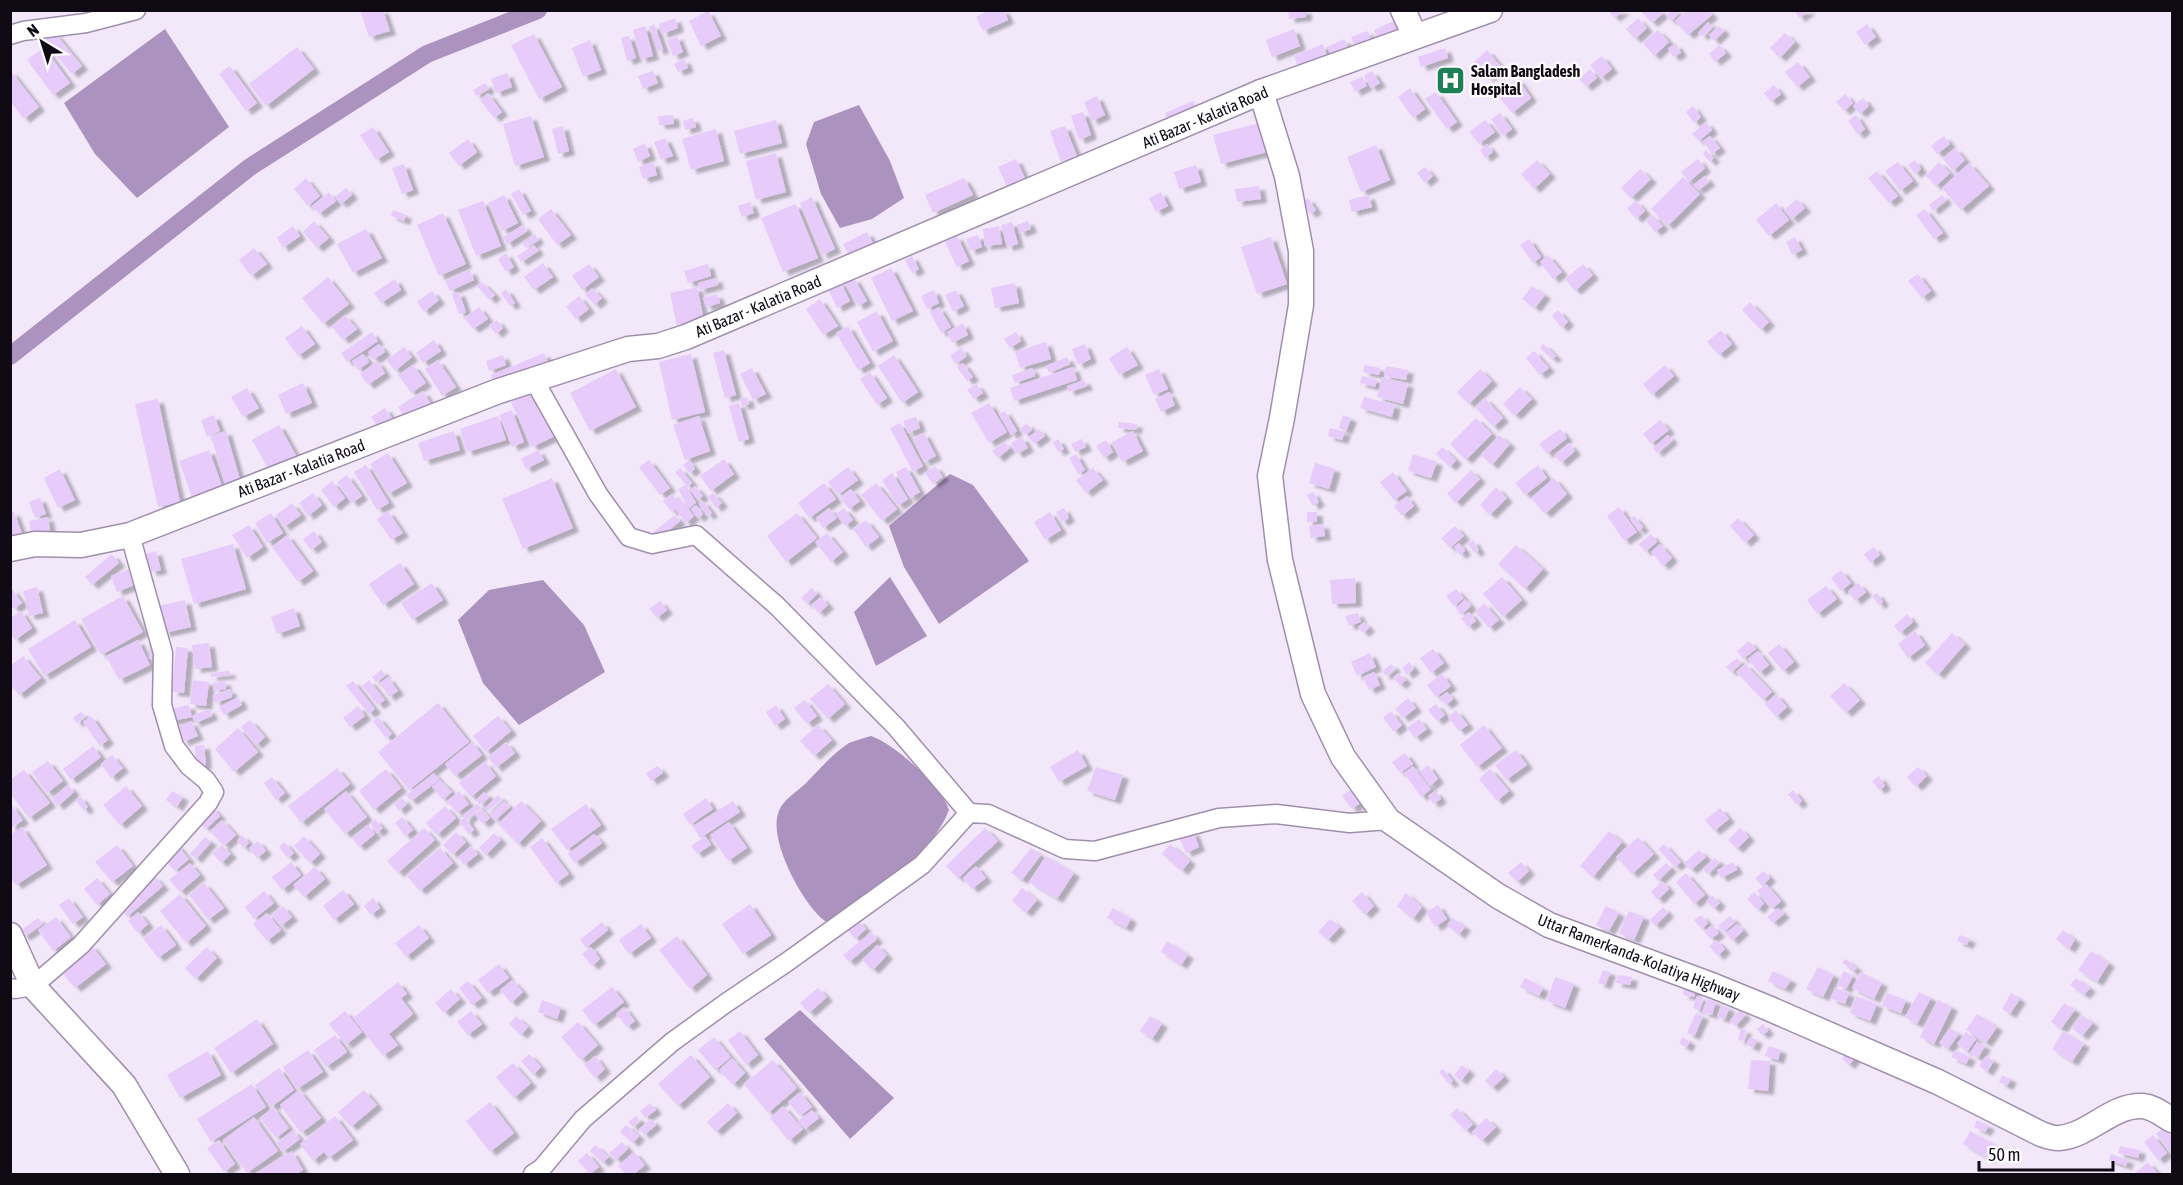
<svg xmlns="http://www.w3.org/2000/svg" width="2183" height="1185" viewBox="0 0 2183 1185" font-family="'Asap Condensed',sans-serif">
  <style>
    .water { fill: #ac92bf }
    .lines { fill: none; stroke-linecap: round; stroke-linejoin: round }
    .canal { stroke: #ac92bf; stroke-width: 18 }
    .building { fill: #e6cbfb; filter: url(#shadow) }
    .street-casing { stroke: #a08fac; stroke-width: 21 }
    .secondary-casing { stroke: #a08fac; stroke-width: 27 }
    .street { stroke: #fff; stroke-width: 18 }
    .secondary { stroke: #fff; stroke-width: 24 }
    .labels { text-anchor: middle; stroke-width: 4.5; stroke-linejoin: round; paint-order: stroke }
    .poi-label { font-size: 16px; font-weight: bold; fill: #100a14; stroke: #fff; text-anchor: start }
    .street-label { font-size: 16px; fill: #100a14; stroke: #fff }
  </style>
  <defs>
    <filter id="shadow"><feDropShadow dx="6" dy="4" stdDeviation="1.5" flood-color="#0004"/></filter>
  </defs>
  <rect width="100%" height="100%" fill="#f2e8fa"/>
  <g class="water">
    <path d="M165,29L229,127L137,198L95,154L64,103Z"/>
    <path d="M859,105L890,161L904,198L872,219L840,228L821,194L806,144L814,122Z"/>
    <path d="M950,474L973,485L1029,561L939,624L904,567L889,526Z"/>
    <path d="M890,577L927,636L876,666L854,612Z"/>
    <path d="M543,580L584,625L605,672L519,725L483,683L458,620L489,590Z"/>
    <path d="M871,736C895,744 942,787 949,810C932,856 869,894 830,922L825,921C803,905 769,841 778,814C782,799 798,792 808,781C821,768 833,753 849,743C856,740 864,738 871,736Z"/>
    <path d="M800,1010L894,1098L850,1139L764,1039Z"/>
  </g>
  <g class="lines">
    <path class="canal" d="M10,356L250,167L427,54L538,10"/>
  </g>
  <g class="building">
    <path d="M360,10H383L390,31L369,37Z"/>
    <path d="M989,10H1004L1008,20L983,31L976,17Z"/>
    <path d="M1288,10H1306V17L1289,19Z"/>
    <path d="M1608,10H1624L1614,18Z"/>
    <path d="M1644,10H1660L1663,13L1652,23L1642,13Z"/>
    <path d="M1672,10H1677L1679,13L1671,21L1666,16Z"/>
    <path d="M1687,10H1708L1712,15L1688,35L1675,21Z"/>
    <path d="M1794,10H1810L1799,18Z"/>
    <path d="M708,11L721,36L701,46L689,21Z"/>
    <path d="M675,18L678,28L662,34L659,24Z"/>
    <path d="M1400,18L1403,26L1378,38L1374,30Z"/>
    <path d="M1638,18L1647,28L1635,39L1626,29Z"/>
    <path d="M1708,22L1712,26L1703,36L1698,33Z"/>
    <path d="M654,24L663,49L658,51L649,27Z"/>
    <path d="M1867,24L1876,37L1865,45L1856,32Z"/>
    <path d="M645,26L653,56L641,59L633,30Z"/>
    <path d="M1719,26L1724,31L1714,41L1709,35Z"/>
    <path d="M1294,29L1300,46L1272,57L1266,40Z"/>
    <path d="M1658,30L1669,42L1654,56L1643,43Z"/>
    <path d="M1368,31L1372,42L1355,48L1351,37Z"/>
    <path d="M55,33L82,66L72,74L44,41Z"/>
    <path d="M1785,33L1795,42L1780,58L1770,48Z"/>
    <path d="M534,34L562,87L539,99L511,45Z"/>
    <path d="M629,36L636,58L627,61L621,38Z"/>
    <path d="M677,36L683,52L673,56L667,40Z"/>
    <path d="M1344,39L1350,52L1334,60L1327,47Z"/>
    <path d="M590,40L601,70L583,77L572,48Z"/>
    <path d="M1323,44L1327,56L1298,67L1294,56Z"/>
    <path d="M1676,44L1681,53L1673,57L1668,48Z"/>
    <path d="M1719,45L1726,53L1715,62L1709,54Z"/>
    <path d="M44,47L70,83L53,95L27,60Z"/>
    <path d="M297,47L314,69L266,106L249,84Z"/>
    <path d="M1445,48L1448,58L1421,67L1418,57Z"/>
    <path d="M1487,50L1501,67L1488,78L1474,62Z"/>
    <path d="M1602,56L1612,69L1601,78L1590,65Z"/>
    <path d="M684,59L688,68L678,72L674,64Z"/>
    <path d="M1798,62L1810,77L1797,87L1785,72Z"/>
    <path d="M230,66L257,103L246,111L219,74Z"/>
    <path d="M1590,69L1597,78L1586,87L1579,79Z"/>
    <path d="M10,70L39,107L24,119L10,101Z"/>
    <path d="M653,71L658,83L643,89L638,76Z"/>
    <path d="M1372,71L1380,83L1371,88L1364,76Z"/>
    <path d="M507,73L512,87L496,93L491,79Z"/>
    <path d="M1362,77L1367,86L1355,92L1350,82Z"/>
    <path d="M1518,79L1531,98L1512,113L1497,94Z"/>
    <path d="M485,83L489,89L476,96L473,90Z"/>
    <path d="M1774,85L1781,94L1771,102L1764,93Z"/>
    <path d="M1410,88L1425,109L1413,118L1398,97Z"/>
    <path d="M1436,92L1457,122L1447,129L1425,99Z"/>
    <path d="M488,93L502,112L494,118L480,100Z"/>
    <path d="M1845,94L1853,103L1844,111L1836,102Z"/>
    <path d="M1097,96L1105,115L1092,121L1084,102Z"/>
    <path d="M1863,98L1869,106L1860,114L1853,106Z"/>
    <path d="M1193,101L1198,114L1170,125L1165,113Z"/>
    <path d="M1693,106L1701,117L1694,123L1686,112Z"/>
    <path d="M1083,112L1091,135L1079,140L1071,116Z"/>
    <path d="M1500,113L1512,129L1503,136L1491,119Z"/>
    <path d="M673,115L674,124L659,125L658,116Z"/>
    <path d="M1856,115L1865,129L1858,135L1848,121Z"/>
    <path d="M531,116L544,157L515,166L503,124Z"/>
    <path d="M693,118L696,127L685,130L683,121Z"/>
    <path d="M776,120L782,143L740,154L734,131Z"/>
    <path d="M1485,120L1495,132L1479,144L1469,132Z"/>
    <path d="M1706,122L1712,130L1699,141L1692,134Z"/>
    <path d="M1260,123L1267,152L1221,164L1213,135Z"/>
    <path d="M563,126L569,151L558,154L552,129Z"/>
    <path d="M1065,126L1077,156L1061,162L1050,131Z"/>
    <path d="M373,127L389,152L376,160L360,135Z"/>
    <path d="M716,129L724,161L691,170L682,139Z"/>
    <path d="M1710,136L1720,148L1712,154L1703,141Z"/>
    <path d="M1944,136L1950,144L1937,154L1931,146Z"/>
    <path d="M665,138L673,156L661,160L654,142Z"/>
    <path d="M468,139L477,152L459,166L449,153Z"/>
    <path d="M645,143L650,156L638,162L633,149Z"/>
    <path d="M1487,144L1493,152L1485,158L1480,150Z"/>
    <path d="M1376,145L1390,180L1361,192L1347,157Z"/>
    <path d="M1955,148L1965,160L1953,171L1943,159Z"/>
    <path d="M1706,150L1714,158L1710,162L1703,154Z"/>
    <path d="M776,153L786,192L756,200L746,161Z"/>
    <path d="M1016,159L1028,185L1010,193L998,167Z"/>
    <path d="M1698,159L1705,168L1689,182L1681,172Z"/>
    <path d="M1537,160L1550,174L1534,189L1521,174Z"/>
    <path d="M1915,160L1921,169L1915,174L1908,165Z"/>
    <path d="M653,162L657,175L643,179L639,167Z"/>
    <path d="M1898,162L1913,181L1900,191L1885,171Z"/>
    <path d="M1939,162L1950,173L1936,186L1926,176Z"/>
    <path d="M1969,163L1989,186L1961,210L1942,188Z"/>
    <path d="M404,164L413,190L402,194L392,168Z"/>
    <path d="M1196,165L1201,182L1179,189L1174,172Z"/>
    <path d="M1425,167L1433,176L1425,183L1417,173Z"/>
    <path d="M1640,169L1651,179L1631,198L1621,188Z"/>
    <path d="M1877,171L1898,196L1889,203L1868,178Z"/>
    <path d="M1705,176L1709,182L1698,190L1693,185Z"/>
    <path d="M1683,177L1700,194L1668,226L1651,209Z"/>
    <path d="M306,178L320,196L308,206L294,189Z"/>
    <path d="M964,178L973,195L933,213L925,195Z"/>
    <path d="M1259,186L1261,199L1237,202L1235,189Z"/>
    <path d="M346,188L352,195L341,204L335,197Z"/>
    <path d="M519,189L531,211L523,215L511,194Z"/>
    <path d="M329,192L336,201L319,214L312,206Z"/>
    <path d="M1161,192L1168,206L1156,212L1149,198Z"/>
    <path d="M504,195L518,223L502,231L488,203Z"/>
    <path d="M1369,195L1372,207L1352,212L1349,200Z"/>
    <path d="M1942,195L1946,200L1933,211L1929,205Z"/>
    <path d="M812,197L835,249L822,255L800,203Z"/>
    <path d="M1308,198L1316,210L1310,214L1302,203Z"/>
    <path d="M1797,199L1805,208L1792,219L1784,210Z"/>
    <path d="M483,201L501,246L476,256L458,210Z"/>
    <path d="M1636,201L1645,211L1636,219L1627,208Z"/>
    <path d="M750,202L754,213L742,217L738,206Z"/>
    <path d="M1776,203L1789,220L1769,236L1756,220Z"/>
    <path d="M796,204L818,258L783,272L761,218Z"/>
    <path d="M551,209L571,235L557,245L538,219Z"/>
    <path d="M1925,209L1943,233L1934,239L1916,215Z"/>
    <path d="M393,210L406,215L404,221L391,216Z"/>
    <path d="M443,213L466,264L439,276L417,225Z"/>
    <path d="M1653,215L1663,226L1655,232L1646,221Z"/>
    <path d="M314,221L329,238L317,248L303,232Z"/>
    <path d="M1028,221L1031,229L1020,233L1017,225Z"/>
    <path d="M1012,222L1018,244L1007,247L1001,225Z"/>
    <path d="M523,225L527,231L507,244L503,237Z"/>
    <path d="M293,226L300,236L283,248L277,238Z"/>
    <path d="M999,226L1002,244L985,246L983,229Z"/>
    <path d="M366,229L382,258L353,273L337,244Z"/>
    <path d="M867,232L877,251L853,263L843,244Z"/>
    <path d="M535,234L538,240L526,248L522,243Z"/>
    <path d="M978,235L982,247L970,251L966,239Z"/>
    <path d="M957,236L969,261L957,267L945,242Z"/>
    <path d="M1271,237L1287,284L1257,294L1241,247Z"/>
    <path d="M1795,237L1802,250L1792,255L1786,242Z"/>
    <path d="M1529,239L1541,257L1533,263L1520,245Z"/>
    <path d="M534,245L538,251L521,262L517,256Z"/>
    <path d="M254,248L267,264L251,276L239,260Z"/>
    <path d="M506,253L514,267L506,272L498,259Z"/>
    <path d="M1548,255L1562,272L1553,279L1540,262Z"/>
    <path d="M912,256L919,269L912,273L905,260Z"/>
    <path d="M543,263L553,277L534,290L524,277Z"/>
    <path d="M589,264L599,277L582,290L572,276Z"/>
    <path d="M708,264L711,276L688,283L684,271Z"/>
    <path d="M1583,264L1593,275L1575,291L1565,279Z"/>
    <path d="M891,268L913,311L892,321L871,278Z"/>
    <path d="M470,270L474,280L450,291L445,281Z"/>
    <path d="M1918,274L1931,291L1922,298L1908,281Z"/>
    <path d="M328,277L349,304L323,324L302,298Z"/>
    <path d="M716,278L718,285L700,290L698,283Z"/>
    <path d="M854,278L867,301L858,306L845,283Z"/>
    <path d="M395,279L401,290L381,303L374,293Z"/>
    <path d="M840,281L850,301L837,308L827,287Z"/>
    <path d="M482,282L495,295L490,300L477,286Z"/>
    <path d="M1015,283L1019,303L995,308L991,288Z"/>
    <path d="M1532,286L1545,295L1535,308L1522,299Z"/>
    <path d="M697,287L705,325L678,332L670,293Z"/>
    <path d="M592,288L602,298L595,305L585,295Z"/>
    <path d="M506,289L515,303L510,306L501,293Z"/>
    <path d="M934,290L939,303L927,309L921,296Z"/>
    <path d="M956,290L964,306L953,312L945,295Z"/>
    <path d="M432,291L439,300L424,312L417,302Z"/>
    <path d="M459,292L466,312L459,314L452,294Z"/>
    <path d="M717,294L720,303L706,307L703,298Z"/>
    <path d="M579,296L589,309L576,319L566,307Z"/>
    <path d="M820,299L838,326L823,335L806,309Z"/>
    <path d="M1750,302L1769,322L1761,330L1742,310Z"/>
    <path d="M479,307L488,319L473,329L464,318Z"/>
    <path d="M939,307L951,327L941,333L930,312Z"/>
    <path d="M1558,310L1568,322L1562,328L1552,316Z"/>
    <path d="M877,311L893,341L873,352L857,322Z"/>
    <path d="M345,315L357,329L343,340L332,327Z"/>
    <path d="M497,320L503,328L496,334L489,325Z"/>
    <path d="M963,323L968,335L952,343L947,332Z"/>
    <path d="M302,326L315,344L298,356L285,338Z"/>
    <path d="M848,326L870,363L858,370L836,333Z"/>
    <path d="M1721,330L1732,344L1719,355L1707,342Z"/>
    <path d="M372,332L378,341L347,362L341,353Z"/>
    <path d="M1016,332L1021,341L1010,348L1004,339Z"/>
    <path d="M434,340L441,351L423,363L416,353Z"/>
    <path d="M1046,342L1051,359L1020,368L1015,352Z"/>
    <path d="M379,344L385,352L373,360L368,352Z"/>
    <path d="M1085,344L1091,359L1078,365L1072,349Z"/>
    <path d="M1543,344L1556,356L1552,359L1540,348Z"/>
    <path d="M404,347L412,357L395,371L387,360Z"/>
    <path d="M1127,347L1138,365L1119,375L1109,358Z"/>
    <path d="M961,348L967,356L956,364L950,356Z"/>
    <path d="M724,350L736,395L725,398L713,353Z"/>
    <path d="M1534,351L1549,368L1540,375L1526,358Z"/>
    <path d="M544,353L549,365L496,387L491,375Z"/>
    <path d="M363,354L369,362L358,370L352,361Z"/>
    <path d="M691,354L705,412L672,420L659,362Z"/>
    <path d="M503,355L506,365L489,371L486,361Z"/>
    <path d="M894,355L918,392L902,403L878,366Z"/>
    <path d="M1067,357L1070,364L1049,373L1046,366Z"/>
    <path d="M438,360L456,387L442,396L425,369Z"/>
    <path d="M377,361L385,373L368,385L360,374Z"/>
    <path d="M963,363L973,377L967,381L957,367Z"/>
    <path d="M413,365L426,383L411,393L398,375Z"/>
    <path d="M1365,365L1380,368L1379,375L1363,372Z"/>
    <path d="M1665,365L1674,376L1652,395L1643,384Z"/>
    <path d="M1386,366L1408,370L1406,380L1384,376Z"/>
    <path d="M1073,367L1077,380L1014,401L1010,388Z"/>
    <path d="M752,368L766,394L753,400L740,374Z"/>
    <path d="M1032,368L1035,376L1015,383L1012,375Z"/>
    <path d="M616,369L636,407L590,431L570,393Z"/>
    <path d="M1159,369L1168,389L1154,395L1145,375Z"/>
    <path d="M1480,369L1492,381L1469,404L1457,392Z"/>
    <path d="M870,372L887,398L877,405L860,379Z"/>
    <path d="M1362,376L1377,380L1375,387L1360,383Z"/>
    <path d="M1382,377L1408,384L1403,404L1377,397Z"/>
    <path d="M1084,380L1087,386L1069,392L1067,386Z"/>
    <path d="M303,383L312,403L286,414L278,395Z"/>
    <path d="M976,384L983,393L974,399L967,390Z"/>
    <path d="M1520,387L1532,399L1515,416L1503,404Z"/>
    <path d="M247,388L259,408L243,417L231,397Z"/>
    <path d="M423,391L432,406L406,421L398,407Z"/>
    <path d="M534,391L555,436L532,447L511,402Z"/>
    <path d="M1169,392L1175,405L1161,412L1155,399Z"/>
    <path d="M747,397L749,404L742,406L740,399Z"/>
    <path d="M1364,397L1395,405L1392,417L1360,408Z"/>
    <path d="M1485,398L1503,418L1493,427L1475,407Z"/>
    <path d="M158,399L180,502L158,507L135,404Z"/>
    <path d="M739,403L749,439L739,442L729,406Z"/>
    <path d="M989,403L1007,432L989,443L971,413Z"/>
    <path d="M385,408L396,424L383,433L371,417Z"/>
    <path d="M512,410L524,442L512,447L499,415Z"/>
    <path d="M1005,411L1017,431L1011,435L999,414Z"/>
    <path d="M214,415L220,431L207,437L201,420Z"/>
    <path d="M1343,415L1351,418L1346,431L1339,428Z"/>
    <path d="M498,416L506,440L467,452L460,429Z"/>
    <path d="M699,416L710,451L685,460L673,425Z"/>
    <path d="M916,417L920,428L908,433L903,421Z"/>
    <path d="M1476,418L1492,434L1466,460L1450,444Z"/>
    <path d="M1660,420L1669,430L1651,444L1643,434Z"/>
    <path d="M1119,422L1137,424L1136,430L1118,428Z"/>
    <path d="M900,423L923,466L913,472L890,428Z"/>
    <path d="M1027,423L1032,430L1025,435L1020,429Z"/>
    <path d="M279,425L297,457L270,472L252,440Z"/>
    <path d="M1330,428L1345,432L1342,440L1328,436Z"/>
    <path d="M1039,429L1045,436L1034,444L1029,437Z"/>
    <path d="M1560,429L1567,438L1547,454L1539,444Z"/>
    <path d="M226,431L241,483L226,488L211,435Z"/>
    <path d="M454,431L460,450L424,461L418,443Z"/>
    <path d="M1133,431L1143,451L1122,462L1112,442Z"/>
    <path d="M924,433L936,456L924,462L913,439Z"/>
    <path d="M1499,435L1510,444L1492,465L1481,455Z"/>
    <path d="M1668,435L1672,440L1657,453L1653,448Z"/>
    <path d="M1022,437L1028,448L1017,454L1011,443Z"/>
    <path d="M1058,439L1064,449L1058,452L1053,442Z"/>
    <path d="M1082,439L1086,447L1075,452L1071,444Z"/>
    <path d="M1106,440L1113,452L1104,458L1096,446Z"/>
    <path d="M1004,442L1010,448L998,458L992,451Z"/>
    <path d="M1569,443L1575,451L1561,463L1554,455Z"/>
    <path d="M1442,447L1456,460L1450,467L1436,454Z"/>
    <path d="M209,450L223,489L193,500L179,461Z"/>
    <path d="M538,450L544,460L526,469L521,459Z"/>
    <path d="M388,453L407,483L388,494L370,464Z"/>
    <path d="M1076,454L1085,470L1078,474L1069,458Z"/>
    <path d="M1413,454L1437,462L1431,478L1408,471Z"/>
    <path d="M724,459L734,474L711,491L700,476Z"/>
    <path d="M649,460L670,488L660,495L639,467Z"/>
    <path d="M689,460L695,469L689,473L683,465Z"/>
    <path d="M1315,463L1335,469L1329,489L1309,483Z"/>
    <path d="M366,465L389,503L377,510L354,472Z"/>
    <path d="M1538,465L1547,478L1525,495L1515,483Z"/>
    <path d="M935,466L943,477L933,484L925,473Z"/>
    <path d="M848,467L858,480L838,495L828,482Z"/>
    <path d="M906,467L920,492L910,498L896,472Z"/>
    <path d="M680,468L692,483L687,487L696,503L688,508L678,489L686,485L675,472Z"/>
    <path d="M1093,468L1103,480L1086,493L1076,480Z"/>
    <path d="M60,469L75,500L58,508L44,478Z"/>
    <path d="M1471,470L1480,479L1456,503L1447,494Z"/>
    <path d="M1393,472L1407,491L1394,500L1380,482Z"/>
    <path d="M892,473L908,499L898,506L882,480Z"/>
    <path d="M347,475L362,496L352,503L337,482Z"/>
    <path d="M552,478L573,528L523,549L502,499Z"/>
    <path d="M1554,478L1567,494L1545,514L1531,498Z"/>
    <path d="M332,481L345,498L334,507L321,490Z"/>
    <path d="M824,483L836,499L809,518L798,503Z"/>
    <path d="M876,483L897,509L882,521L861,495Z"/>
    <path d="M695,486L703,496L698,500L690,490Z"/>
    <path d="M1496,487L1507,498L1490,515L1480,505Z"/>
    <path d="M851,489L860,501L849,509L840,497Z"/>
    <path d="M1313,492L1319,502L1313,506L1307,495Z"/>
    <path d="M313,493L322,505L308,516L299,503Z"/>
    <path d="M713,493L722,503L716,508L708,497Z"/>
    <path d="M672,494L677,501L680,498L694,516L686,523L675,509L672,512L663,501Z"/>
    <path d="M1407,496L1414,506L1402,516L1394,506Z"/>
    <path d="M40,498L46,514L35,518L29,502Z"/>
    <path d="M703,501L712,513L708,516L699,504Z"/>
    <path d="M292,503L301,515L284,527L276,515Z"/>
    <path d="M696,505L703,514L698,518L691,509Z"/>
    <path d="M1619,507L1637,532L1624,541L1607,516Z"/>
    <path d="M829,508L837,518L823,528L816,518Z"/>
    <path d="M844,508L853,520L845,526L836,514Z"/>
    <path d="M1064,508L1069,518L1062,522L1056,512Z"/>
    <path d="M388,511L403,533L391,540L377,519Z"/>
    <path d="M14,512L22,534L10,539V513Z"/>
    <path d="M1050,512L1061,530L1045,540L1034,522Z"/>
    <rect x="1307" y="512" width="10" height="10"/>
    <path d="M271,513L283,533L267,543L255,523Z"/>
    <path d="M797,513L817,538L786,562L767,536Z"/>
    <path d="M675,515L680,521L657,540L652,533Z"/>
    <path d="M1634,516L1643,527L1639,531L1630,519Z"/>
    <path d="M48,517L50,530L31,534L29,521Z"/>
    <path d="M1738,518L1754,535L1745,543L1730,526Z"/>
    <path d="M866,520L879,537L866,547L853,529Z"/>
    <path d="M1323,524L1325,536L1311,538L1309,526Z"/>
    <path d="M249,525L263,547L247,558L232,535Z"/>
    <path d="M1455,526L1464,536L1450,548L1441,538Z"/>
    <path d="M314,531L322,542L311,550L303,539Z"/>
    <path d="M827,533L843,552L831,562L815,542Z"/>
    <path d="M1651,534L1657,542L1645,552L1639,544Z"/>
    <path d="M287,535L313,571L298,582L272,547Z"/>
    <path d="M1473,540L1479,550L1475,553L1468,544Z"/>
    <path d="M1459,543L1465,551L1460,555L1454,547Z"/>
    <path d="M233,544L246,589L194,604L181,559Z"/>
    <path d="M1660,544L1672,558L1663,566L1651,552Z"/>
    <path d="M1516,545L1543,569L1525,589L1498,564Z"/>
    <path d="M1874,547L1880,555L1870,563L1864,554Z"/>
    <path d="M156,551L161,570L151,572L146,554Z"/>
    <path d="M112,554L119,563L92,585L85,577Z"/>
    <path d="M400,563L414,584L383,605L369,584Z"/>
    <path d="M135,567L141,582L117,592L111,576Z"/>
    <path d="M1841,570L1851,583L1841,591L1831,578Z"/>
    <path d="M1502,577L1522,600L1503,617L1483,594Z"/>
    <path d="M1355,578L1356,603L1332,604L1330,580Z"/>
    <path d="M432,583L443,600L412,620L401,603Z"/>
    <path d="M1858,583L1866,592L1855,601L1848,591Z"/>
    <path d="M1826,586L1837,599L1817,614L1807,600Z"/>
    <path d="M37,587L43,613L29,616L23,591Z"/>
    <path d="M812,588L817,594L807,604L801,598Z"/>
    <path d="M12,589L22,603L14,609L10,604V591Z"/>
    <path d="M1456,589L1464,598L1454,606L1446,596Z"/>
    <path d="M1877,593L1883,602L1879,605L1872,596Z"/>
    <path d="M123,596L143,632L101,655L81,619Z"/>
    <path d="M821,597L828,605L819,613L811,605Z"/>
    <path d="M1465,599L1471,606L1461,615L1456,608Z"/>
    <path d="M185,600L191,627L164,633L158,606Z"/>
    <path d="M660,601L667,610L657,618L649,609Z"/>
    <path d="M1484,603L1499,620L1489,628L1475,612Z"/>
    <path d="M294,608L300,626L277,634L271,617Z"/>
    <path d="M21,611L32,628L15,640L10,633V618Z"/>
    <path d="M1469,612L1476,621L1468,627L1461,618Z"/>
    <path d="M1358,613L1361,622L1349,626L1345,616Z"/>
    <path d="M1907,614L1913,622L1900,633L1894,626Z"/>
    <path d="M75,620L91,647L44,676L28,649Z"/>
    <path d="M1364,622L1369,628L1363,633L1358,627Z"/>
    <path d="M1915,631L1925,645L1908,658L1898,644Z"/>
    <path d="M1952,633L1965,644L1938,675L1925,663Z"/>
    <path d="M149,639H157L158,659H149Z"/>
    <path d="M138,640L150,665L119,680L106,656Z"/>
    <path d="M1749,641L1756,649L1743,659L1737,651Z"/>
    <path d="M209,643L212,667L195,669L192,645Z"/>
    <path d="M1779,644L1794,662L1783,671L1768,653Z"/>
    <path d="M176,647L188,648L184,693L172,692Z"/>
    <path d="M1433,649L1444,663L1431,673L1420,658Z"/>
    <path d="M1758,651L1769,665L1759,673L1748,659Z"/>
    <path d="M1370,653L1376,667L1357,676L1351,662Z"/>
    <path d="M23,656L41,678L19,695L10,684V666Z"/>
    <path d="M1737,658L1741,663L1731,672L1726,667Z"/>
    <path d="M1409,662L1414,669L1407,675L1402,668Z"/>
    <path d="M1391,664L1395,668L1386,676L1382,672Z"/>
    <path d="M1745,664L1772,692L1763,700L1736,672Z"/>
    <path d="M381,670L385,675L376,682L372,677Z"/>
    <path d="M229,671L230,675L211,677V673Z"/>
    <path d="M1374,672L1380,685L1369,690L1363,677Z"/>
    <path d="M1398,673L1406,680L1400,685L1393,678Z"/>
    <path d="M1442,674L1451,686L1436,697L1427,685Z"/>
    <path d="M388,677L398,691L389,697L380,683Z"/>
    <path d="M193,680L209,682L206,706L190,704Z"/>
    <path d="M369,680L385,700L378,705L362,686Z"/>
    <path d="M225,681L226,689L214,691L213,683Z"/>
    <path d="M353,681L375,709L369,714L346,686Z"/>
    <path d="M1844,683L1860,700L1846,713L1830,696Z"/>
    <path d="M828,684L845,704L828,719L810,699Z"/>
    <path d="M230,689L232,697L215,703L213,695Z"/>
    <path d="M1447,692L1453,699L1446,705L1439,698Z"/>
    <path d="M1776,694L1787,707L1776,717L1765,704Z"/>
    <path d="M238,697L242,705L224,715L219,707Z"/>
    <path d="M1408,698L1416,708L1403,718L1395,709Z"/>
    <path d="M805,700L817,716L807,724L794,708Z"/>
    <path d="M438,703L469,742L409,790L378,752Z"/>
    <path d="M1436,704L1445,715L1437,721L1428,710Z"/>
    <path d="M189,705L192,717L172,721L169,709Z"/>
    <path d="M776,705L785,719L775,726L766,712Z"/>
    <path d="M358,706L365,716L350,727L343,718Z"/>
    <path d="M209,709L212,716L195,723L192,716Z"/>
    <path d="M1456,710L1468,725L1459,731L1448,717Z"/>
    <path d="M1391,711L1402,725L1394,732L1383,718Z"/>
    <path d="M81,712L85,716L77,723L73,718Z"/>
    <path d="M91,716L108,740L100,746L83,722Z"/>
    <path d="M498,716L511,731L486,752L473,736Z"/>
    <path d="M378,717L392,734L386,738L373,721Z"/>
    <path d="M1419,719L1427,729L1415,738L1407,728Z"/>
    <path d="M250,720L265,737L256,745L241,727Z"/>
    <path d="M191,721L198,736L183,742L177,728Z"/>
    <path d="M818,725L832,740L814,756L800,741Z"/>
    <path d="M1484,725L1502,748L1477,767L1460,745Z"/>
    <path d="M238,728L258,752L234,772L215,749Z"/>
    <path d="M472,742L482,755L455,776L445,764Z"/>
    <path d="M506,742L515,753L496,768L488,757Z"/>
    <path d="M204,745L206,765L196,766L195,746Z"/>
    <path d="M93,746L101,757L71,780L63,769Z"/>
    <path d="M1078,750L1087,766L1059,782L1050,767Z"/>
    <path d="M1516,750L1527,765L1506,780L1495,765Z"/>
    <path d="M1405,753L1413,764L1400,773L1392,762Z"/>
    <path d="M112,755L123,768L111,778L101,764Z"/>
    <path d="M48,761L63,781L47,793L32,772Z"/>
    <path d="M485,762L496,776L471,797L459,783Z"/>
    <path d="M1428,765L1438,779L1430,786L1420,772Z"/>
    <path d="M658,766L663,773L651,781L646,773Z"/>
    <path d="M1413,766L1431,789L1421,797L1404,773Z"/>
    <path d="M1096,767L1123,775L1115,800L1087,791Z"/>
    <path d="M1918,767L1927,776L1916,787L1907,777Z"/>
    <path d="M337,768L350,784L301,823L288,806Z"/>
    <path d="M386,769L401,788L374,810L359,791Z"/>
    <path d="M1490,769L1509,791L1497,801L1479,779Z"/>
    <path d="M24,770L50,803L29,818L10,793V780Z"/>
    <path d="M434,773L439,780L411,801L406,795Z"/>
    <path d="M1879,776L1885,786L1879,790L1872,781Z"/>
    <path d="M272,777L285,793L276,800L264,783Z"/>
    <path d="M440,780L452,792L443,800L432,787Z"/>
    <path d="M68,785L74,792L58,806L52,799Z"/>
    <path d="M126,786L142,806L120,825L103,805Z"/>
    <path d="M1353,788L1363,801L1352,809L1342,796Z"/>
    <path d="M1793,790L1802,801L1797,805L1788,794Z"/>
    <path d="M172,791L183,797L177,807L166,800Z"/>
    <path d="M346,791L367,817L345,834L324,809Z"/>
    <path d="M459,791L469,804L457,813L447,801Z"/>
    <path d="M1435,791L1441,799L1433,804L1428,796Z"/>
    <path d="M484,792L489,797L480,805L476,800Z"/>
    <path d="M498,795L502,799L488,811L485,808Z"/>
    <path d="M80,796L88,807L84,811L76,800Z"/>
    <path d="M402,798L407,804L399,811L394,804Z"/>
    <path d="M706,798L713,809L690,825L683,814Z"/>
    <path d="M504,801L510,807L495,820L490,814Z"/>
    <path d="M521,801L541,821L518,844L498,824Z"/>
    <path d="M733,801L740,812L700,838L693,826Z"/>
    <path d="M10,803L23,820L10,829Z"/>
    <path d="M477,804L481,808L467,820L474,830L469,834L459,822L465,817L463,815Z"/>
    <path d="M586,804L601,825L567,850L551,829Z"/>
    <path d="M445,806L456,818L437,835L426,823Z"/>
    <path d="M212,807L220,816L206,829L197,820Z"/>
    <path d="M1720,808L1729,819L1714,831L1705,820Z"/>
    <path d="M482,809L490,818L483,824L475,815Z"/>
    <path d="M402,817L413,830L405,836L395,823Z"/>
    <path d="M375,819L383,828L377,833L370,823Z"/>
    <path d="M222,820L236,835L224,846L210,831Z"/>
    <path d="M729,822L747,848L728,861L710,835Z"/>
    <path d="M368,825L375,834L359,847L352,838Z"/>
    <path d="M22,827L47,865L16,885L10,877V835Z"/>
    <path d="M424,828L435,840L398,873L387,861Z"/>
    <path d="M985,828L998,841L958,878L946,866Z"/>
    <path d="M1740,828L1749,837L1737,849L1728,840Z"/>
    <path d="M1193,831L1199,847L1186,853L1179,837Z"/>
    <path d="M1609,831L1622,842L1593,877L1580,866Z"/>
    <path d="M456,832L466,842L453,855L443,845Z"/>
    <path d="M494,833L501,840L486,855L479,848Z"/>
    <path d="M594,834L602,843L575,863L568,854Z"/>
    <path d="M242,835L249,843L244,848L237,841Z"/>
    <path d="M304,836L320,854L310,863L294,846Z"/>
    <path d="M705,836L711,845L697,854L691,846Z"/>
    <path d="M205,837L211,842L196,859L190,854Z"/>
    <path d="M1638,837L1654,854L1632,874L1616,857Z"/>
    <path d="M542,838L569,874L556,883L530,847Z"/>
    <path d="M258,841L266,851L257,858L249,848Z"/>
    <path d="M284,842L294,853L288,858L279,847Z"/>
    <path d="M176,844L189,859L175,871L162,857Z"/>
    <path d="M1170,844L1190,861L1182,871L1162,854Z"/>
    <path d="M1664,844L1681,862L1675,867L1658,849Z"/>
    <path d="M117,845L133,866L112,882L95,862Z"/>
    <path d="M222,845L231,854L221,863L212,853Z"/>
    <path d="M471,846L478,854L464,865L458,857Z"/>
    <path d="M440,848L453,863L420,891L407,876Z"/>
    <path d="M1031,848L1041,855L1022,880L1011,873Z"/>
    <path d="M1699,850L1706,857L1691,870L1684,863Z"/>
    <path d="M1046,856L1074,873L1057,899L1029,882Z"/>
    <path d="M1715,858L1719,862L1707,874L1703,869Z"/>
    <path d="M291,862L301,875L282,890L272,877Z"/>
    <path d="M1521,862L1529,871L1517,882L1508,873Z"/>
    <path d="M1733,862L1737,870L1721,878L1717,870Z"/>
    <path d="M190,863L200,875L180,892L169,880Z"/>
    <path d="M1666,863L1671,868L1658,881L1653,875Z"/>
    <path d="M976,866L986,878L972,889L963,878Z"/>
    <path d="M315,867L325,879L304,897L293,885Z"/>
    <path d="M1764,871L1770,878L1762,886L1755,878Z"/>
    <path d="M1686,873L1705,895L1694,904L1676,882Z"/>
    <path d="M154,876L163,886L127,917L119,906Z"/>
    <path d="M97,878L110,894L97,905L84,889Z"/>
    <path d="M1662,881L1669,889L1658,900L1651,892Z"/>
    <path d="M204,883L224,908L208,920L189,895Z"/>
    <path d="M1766,884L1781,901L1772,909L1757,891Z"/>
    <path d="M1022,888L1037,900L1026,913L1012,901Z"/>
    <path d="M343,890L354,904L334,920L323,906Z"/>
    <path d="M264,891L274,903L254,919L245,907Z"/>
    <path d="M1362,892L1374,906L1365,915L1352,901Z"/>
    <path d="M1754,892L1764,903L1758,910L1747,899Z"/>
    <path d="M1406,893L1422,907L1413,919L1397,906Z"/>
    <path d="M180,894L206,926L186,943L160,911Z"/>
    <path d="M1712,895L1720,903L1714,909L1706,901Z"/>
    <path d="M69,898L83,917L73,924L59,905Z"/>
    <path d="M373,898L380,908L371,915L364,906Z"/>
    <path d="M750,904L771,935L743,954L722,924Z"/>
    <path d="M1438,905L1447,919L1435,927L1426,912Z"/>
    <path d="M283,906L292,917L281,926L272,915Z"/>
    <path d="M1606,906L1619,913L1609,931L1596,925Z"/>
    <path d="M1663,907L1668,913L1655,926L1650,920Z"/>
    <path d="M1113,908L1131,919L1126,928L1107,918Z"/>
    <path d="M1778,908L1784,914L1773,923L1767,917Z"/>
    <path d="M1629,911L1644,917L1634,940L1619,933Z"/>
    <path d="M138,912L148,924L138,933L128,921Z"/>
    <path d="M267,913L281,930L267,941L253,924Z"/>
    <path d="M1701,915L1708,923L1702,929L1694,920Z"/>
    <path d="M1730,916L1735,922L1724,932L1718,926Z"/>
    <path d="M56,917L71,937L53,951L38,930Z"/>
    <path d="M38,918L43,924L24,937L20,931Z"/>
    <path d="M1453,918L1465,927L1459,935L1447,925Z"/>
    <path d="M1330,919L1340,927L1328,940L1318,932Z"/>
    <path d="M858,920L866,929L855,939L847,929Z"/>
    <path d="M602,922L608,930L586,948L580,940Z"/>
    <path d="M641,924L651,938L629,954L619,940Z"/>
    <path d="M1737,924L1743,931L1732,941L1726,933Z"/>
    <path d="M161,925L176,945L158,958L143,938Z"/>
    <path d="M419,925L429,938L406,957L395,943Z"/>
    <path d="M1712,925L1719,933L1711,939L1704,932Z"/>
    <path d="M2063,930L2075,940L2069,949L2056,939Z"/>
    <path d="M871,932L877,939L849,962L843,955Z"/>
    <path d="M1960,935L1970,939L1967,945L1957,941Z"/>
    <path d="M677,936L707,975L690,989L659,950Z"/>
    <path d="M1716,940L1725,949L1718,956L1709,946Z"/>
    <path d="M1167,941L1188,955L1181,965L1161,952Z"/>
    <path d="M91,945L106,964L75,988L60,970Z"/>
    <path d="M877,945L887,955L873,970L862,960Z"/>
    <path d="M207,947L217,958L196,979L185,968Z"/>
    <path d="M591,947L600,959L592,966L582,954Z"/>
    <path d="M2091,951L2109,963L2097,982L2078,970Z"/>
    <path d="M1846,959L1857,968L1853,972L1842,962Z"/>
    <path d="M499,964L509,978L488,993L478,980Z"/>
    <path d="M1818,967L1834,975L1823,997L1806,989Z"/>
    <path d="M1603,970L1610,972L1605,985L1598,983Z"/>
    <path d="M1773,971L1791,980L1785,989L1768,981Z"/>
    <path d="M1844,971L1853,976L1846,989L1837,985Z"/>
    <path d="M1860,972L1882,983L1874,999L1852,988Z"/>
    <path d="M1618,975L1632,977L1630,985L1616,983Z"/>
    <path d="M1555,977L1574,984L1565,1008L1547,1001Z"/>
    <path d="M1525,978L1543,988L1539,996L1520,987Z"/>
    <path d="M2076,978L2090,988L2084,995L2070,985Z"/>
    <path d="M512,980L523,992L511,1003L500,990Z"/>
    <path d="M468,981L482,998L472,1005L459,988Z"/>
    <path d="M398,982L407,994L401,998L413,1014L389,1034L398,1045L383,1056L353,1018Z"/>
    <path d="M1684,986L1696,988L1694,997L1683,995Z"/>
    <path d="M612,987L624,1002L594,1025L582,1010Z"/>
    <path d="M818,988L827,997L809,1013L800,1003Z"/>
    <path d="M1835,988L1849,993L1845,1004L1831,999Z"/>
    <path d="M451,989L460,999L444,1013L435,1003Z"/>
    <path d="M1919,992L1931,998L1917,1024L1905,1017Z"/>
    <path d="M1887,993L1906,1000L1901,1013L1882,1006Z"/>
    <path d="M2011,993L2020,999L2010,1014L2002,1009Z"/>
    <path d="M1697,996L1703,997L1699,1010L1693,1008Z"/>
    <path d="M1856,996L1877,1004L1870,1021L1850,1013Z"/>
    <path d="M1707,999L1716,1002L1712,1015L1702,1012Z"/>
    <path d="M542,1000L561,1007L557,1019L538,1012Z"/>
    <path d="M1938,1000L1952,1007L1934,1044L1920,1037Z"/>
    <path d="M2064,1003L2075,1010L2061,1029L2051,1022Z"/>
    <path d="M1721,1005L1729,1008L1725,1019L1717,1017Z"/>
    <path d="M624,1007L635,1021L627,1027L616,1014Z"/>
    <path d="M1740,1010L1745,1015L1735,1026L1730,1020Z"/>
    <path d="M345,1011L362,1032L346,1045L329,1024Z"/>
    <path d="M471,1011L482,1024L468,1035L457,1022Z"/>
    <path d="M1696,1013L1703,1016L1694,1036L1687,1033Z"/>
    <path d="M1977,1014L1997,1027L1986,1043L1966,1030Z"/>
    <path d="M2082,1015L2093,1023L2082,1036L2072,1028Z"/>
    <path d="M516,1016L528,1027L521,1035L509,1024Z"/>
    <path d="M1150,1016L1162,1024L1152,1039L1140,1031Z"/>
    <path d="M257,1019L273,1044L231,1073L214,1048Z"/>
    <path d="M578,1022L598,1045L581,1060L561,1037Z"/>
    <path d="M1763,1024L1768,1031L1762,1035L1757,1029Z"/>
    <path d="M1950,1028L1959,1034L1948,1049L1939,1043Z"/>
    <path d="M1741,1029L1746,1030L1743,1041L1738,1040Z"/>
    <path d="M740,1031L758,1055L746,1065L728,1040Z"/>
    <path d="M2063,1031L2084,1044L2072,1062L2052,1049Z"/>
    <path d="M1966,1032L1976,1039L1967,1052L1957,1044Z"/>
    <path d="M335,1035L347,1052L326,1067L314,1050Z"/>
    <path d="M714,1037L731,1057L715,1070L698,1050Z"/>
    <path d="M1683,1037L1690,1042L1686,1048L1679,1043Z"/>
    <path d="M1750,1037L1757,1040L1753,1048L1746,1044Z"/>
    <path d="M1977,1042L1985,1046L1978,1058L1970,1053Z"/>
    <path d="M1769,1046L1781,1050L1778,1060L1765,1056Z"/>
    <path d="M308,1050L323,1072L297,1089L283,1067Z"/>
    <path d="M1955,1050L1970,1057L1966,1064L1951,1057Z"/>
    <path d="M208,1051L221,1075L180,1098L167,1075Z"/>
    <path d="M1848,1052L1855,1058L1849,1065L1842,1059Z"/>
    <path d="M529,1054L541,1067L533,1075L521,1061Z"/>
    <path d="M691,1055L710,1077L678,1106L658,1084Z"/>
    <path d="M595,1056L605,1069L595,1078L584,1065Z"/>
    <path d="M1986,1056L1994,1061L1987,1072L1979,1066Z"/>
    <path d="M732,1058L745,1073L733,1085L719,1070Z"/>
    <path d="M773,1060L797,1088L768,1113L744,1084Z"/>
    <path d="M1751,1060L1770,1061L1768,1091L1748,1089Z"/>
    <path d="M513,1063L531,1083L514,1098L496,1077Z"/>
    <path d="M1462,1065L1469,1071L1461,1081L1454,1075Z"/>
    <path d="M279,1068L294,1090L271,1107L255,1085Z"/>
    <path d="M1443,1069L1453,1081L1449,1084L1439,1072Z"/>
    <path d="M1496,1069L1504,1077L1492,1088L1485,1081Z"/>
    <path d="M2002,1075L2011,1079L2007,1086L1999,1082Z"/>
    <path d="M252,1084L266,1107L211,1142L197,1119Z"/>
    <path d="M299,1090L321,1118L301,1133L280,1105Z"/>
    <path d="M364,1090L377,1105L351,1127L338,1112Z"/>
    <path d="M800,1092L812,1107L800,1116L788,1102Z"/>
    <path d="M490,1102L514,1133L490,1152L466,1121Z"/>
    <path d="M650,1103L656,1110L645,1118L640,1111Z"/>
    <path d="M728,1103L737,1113L716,1132L707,1122Z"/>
    <path d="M783,1106L803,1129L789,1141L770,1118Z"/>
    <path d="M273,1107L289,1128L276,1138L260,1118Z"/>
    <path d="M1457,1108L1473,1124L1466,1131L1450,1115Z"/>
    <path d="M812,1110L819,1118L805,1129L798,1121Z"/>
    <path d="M335,1116L353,1140L329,1158L324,1152L313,1161L300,1144Z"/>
    <path d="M636,1116L640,1121L633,1127L628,1122Z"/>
    <path d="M254,1117L278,1151L247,1173L223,1140Z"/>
    <path d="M1486,1118L1496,1127L1482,1141L1472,1132Z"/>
    <path d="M651,1119L656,1125L644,1135L639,1129Z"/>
    <path d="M1977,1120L1989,1126L1985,1132L1974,1127Z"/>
    <path d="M2167,1124L2172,1130V1149L2170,1151L2156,1134Z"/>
    <path d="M626,1125L639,1136L633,1143L620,1132Z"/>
    <path d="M293,1130L300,1139L283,1152L276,1143Z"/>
    <path d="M1970,1131L1997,1146L1989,1159L1963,1144Z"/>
    <path d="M2153,1135L2167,1153L2158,1160L2144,1142Z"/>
    <path d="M219,1140L235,1164L224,1172L207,1148Z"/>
    <path d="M622,1142L628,1149L616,1160L609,1153Z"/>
    <path d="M595,1145L609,1157L603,1163L590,1151Z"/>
    <path d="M2120,1146L2140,1150L2138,1158L2118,1153Z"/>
    <path d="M292,1151L303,1170L296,1174H254Z"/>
    <path d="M634,1152L645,1165L634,1174H626L618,1166Z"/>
    <path d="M587,1153L599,1167L590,1174L578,1161Z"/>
    <path d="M2111,1154L2128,1160L2126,1166L2109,1160Z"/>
    <path d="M2148,1162L2158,1174H2134Z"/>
  </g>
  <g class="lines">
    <defs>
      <g id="street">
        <path d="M10,35L23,31L86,23L136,10"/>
        <path d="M534,380L598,494L629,537L652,544L696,535L777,606L896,727L969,813"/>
        <path d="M10,988L15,989L33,986L81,945L208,803L214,792L206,780L189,766L174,746L162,705L163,653L130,535"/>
        <path d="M533,1174L542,1168L583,1119L672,1042L726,1003L787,962L922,865L969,813L988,814L1065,849L1095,851L1219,818L1276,814L1350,823L1388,820"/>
      </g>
      <g id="secondary">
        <path d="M1403,10L1415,36"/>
        <path d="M1261,92L1287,176L1301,251V305L1282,418L1270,476L1280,560L1313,694L1343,757L1388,820L1498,896L1549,925L1714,986L1768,1008L1938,1082L2041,1134C2047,1136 2054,1139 2059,1138C2089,1136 2112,1104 2143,1106C2154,1107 2163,1115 2172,1120"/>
        <path d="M10,549L35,544L81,545L130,535L496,392L628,349L658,346L686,337L1261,92L1490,10"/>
        <path d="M10,935L33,986L124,1085L177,1174"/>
      </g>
    </defs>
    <use href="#street" class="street-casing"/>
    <use href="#secondary" class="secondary-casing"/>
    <use href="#street" class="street"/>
    <use href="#secondary" class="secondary"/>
  </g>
  <defs>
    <symbol id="hospital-square" viewBox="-11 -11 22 22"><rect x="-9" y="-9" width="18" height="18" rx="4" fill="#1f7f57" stroke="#fff"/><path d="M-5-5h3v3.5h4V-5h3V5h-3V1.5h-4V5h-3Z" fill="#fff"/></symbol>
  </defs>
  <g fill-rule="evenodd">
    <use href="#hospital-square" x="1434" y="64" width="33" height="33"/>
  </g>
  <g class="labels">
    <g class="poi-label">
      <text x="1471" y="77">Salam Bangladesh<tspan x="1471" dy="18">Hospital</tspan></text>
    </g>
    <g class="street-label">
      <text transform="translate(1205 117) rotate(-23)" y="6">Ati Bazar - Kalatia Road</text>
      <text transform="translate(758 306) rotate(-23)" y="6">Ati Bazar - Kalatia Road</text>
      <text transform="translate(301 468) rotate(-21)" y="6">Ati Bazar - Kalatia Road</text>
      <text transform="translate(1639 957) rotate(21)" y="6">Uttar Ramerkanda-Kolatiya Highway</text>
    </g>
  </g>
  <rect width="2183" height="1185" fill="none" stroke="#100a14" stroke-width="24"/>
  <g transform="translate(42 42) rotate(322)" stroke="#ffffff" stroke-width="4.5" paint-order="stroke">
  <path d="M0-4.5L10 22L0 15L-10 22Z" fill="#100a14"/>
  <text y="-9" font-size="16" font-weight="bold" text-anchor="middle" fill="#100a14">N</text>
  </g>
  <path d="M1979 1161v9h134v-9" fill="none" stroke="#100a14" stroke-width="3"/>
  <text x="1988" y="1161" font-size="18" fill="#100a14" stroke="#ffffff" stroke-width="4.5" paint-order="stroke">50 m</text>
</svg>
